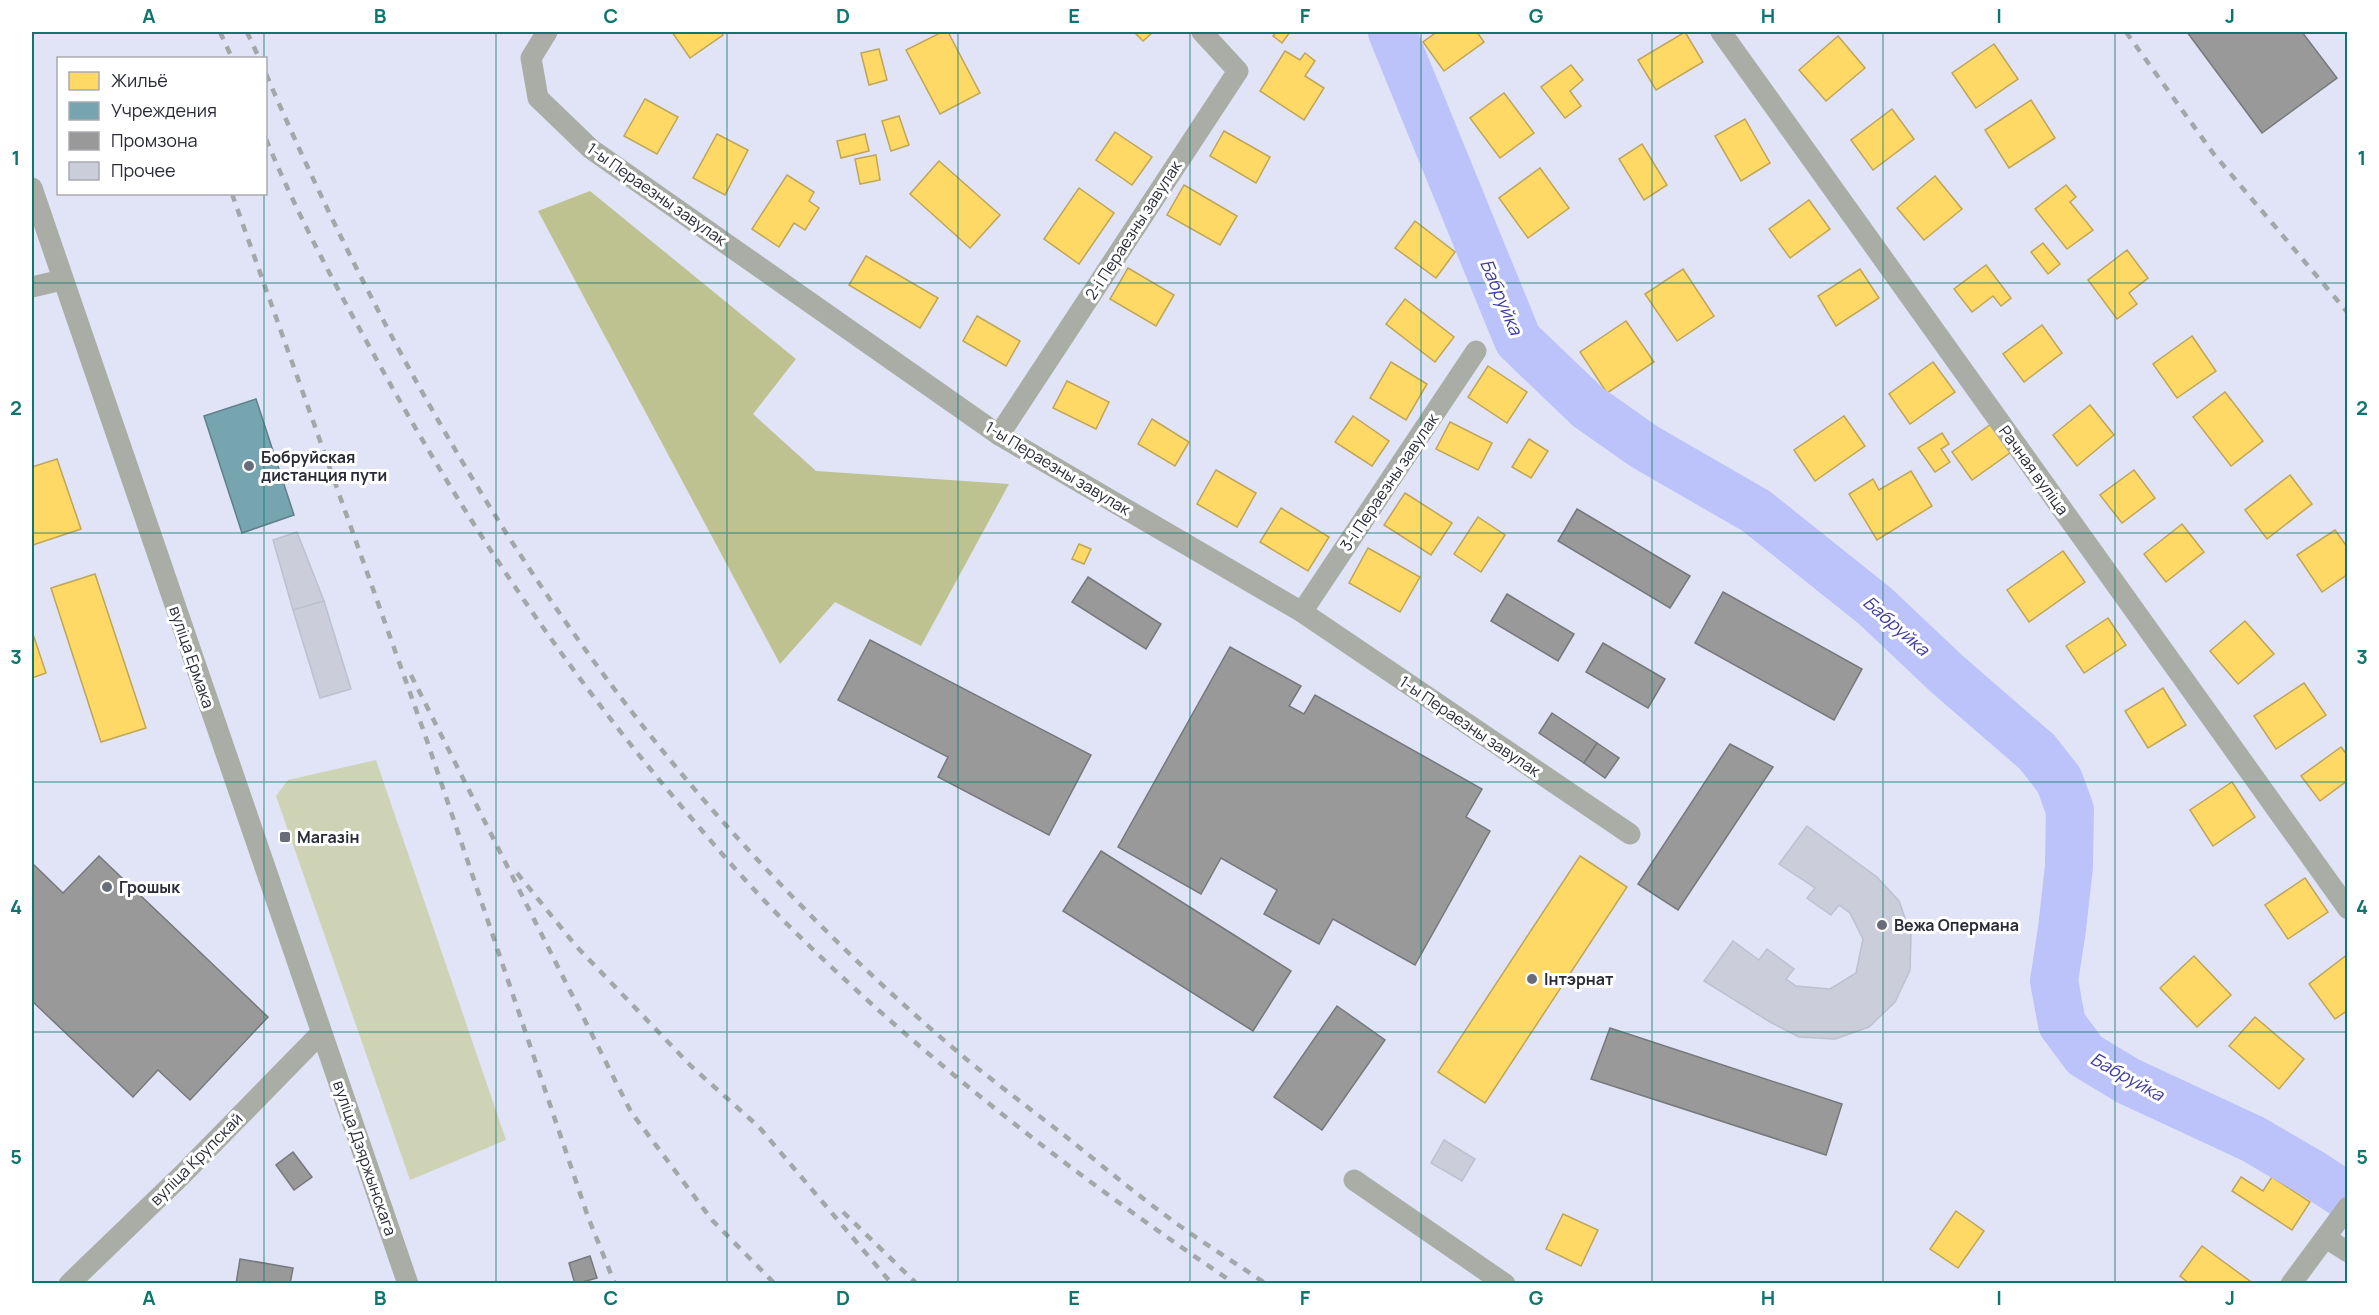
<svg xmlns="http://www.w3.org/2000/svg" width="2379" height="1315" viewBox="0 0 2379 1315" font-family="Manrope,sans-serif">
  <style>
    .green { fill: #ced3b5 }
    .forest { fill: #bec291 }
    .homes { fill: #ffd966; stroke: #bfa558; stroke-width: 1.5 }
    .public { fill: #76a5af; stroke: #5f808b; stroke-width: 1.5 }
    .industry { fill: #999; stroke: #77787c; stroke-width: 1.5 }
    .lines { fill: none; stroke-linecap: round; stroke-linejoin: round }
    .river { stroke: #bbc3fa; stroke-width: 48 }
    .building { fill: #cbcddb; stroke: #bdc0ce; stroke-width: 1.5 }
    .minor { stroke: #a9ada5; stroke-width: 21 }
    .rail { stroke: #a4a7a9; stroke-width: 4.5; stroke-dasharray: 8 8; stroke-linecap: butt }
    .grid { fill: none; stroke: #0f766e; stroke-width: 1.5; stroke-opacity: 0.55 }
    .poi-dot { fill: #696c7a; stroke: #fff; stroke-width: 2 }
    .labels { text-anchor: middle; stroke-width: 6; stroke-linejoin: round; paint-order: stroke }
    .street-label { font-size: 16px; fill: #292b37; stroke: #fff }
    .poi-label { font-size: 16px; font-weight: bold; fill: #292b37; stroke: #fff; text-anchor: start }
    .water-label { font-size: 18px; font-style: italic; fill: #3d3c9f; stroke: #fff }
    .neatline { fill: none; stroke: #0f766e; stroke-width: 2 }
    .grid-label { font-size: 20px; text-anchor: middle; font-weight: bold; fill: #0f766e }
  </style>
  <rect width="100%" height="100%" fill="#e0e4f6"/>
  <path class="green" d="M376,760L506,1140L410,1180L276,796L288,780Z"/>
  <path class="forest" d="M590,191L796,359L753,414L816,471L1009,484L921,646L835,602L780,664L538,211Z"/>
  <g class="homes">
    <path d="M672,32H721L723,35L690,58Z"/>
    <path d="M942,32H948L980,93L940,114L906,50Z"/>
    <path d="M1134,32H1153L1143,41Z"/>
    <path d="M1277,32H1290L1282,43L1273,36Z"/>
    <path d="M1437,32H1477L1484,42L1444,71L1423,42Z"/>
    <path d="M1685,32L1703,62L1656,90L1638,60Z"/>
    <path d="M1838,36L1865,68L1826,101L1799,70Z"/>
    <path d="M1994,44L2018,79L1976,108L1952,73Z"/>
    <path d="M879,49L887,80L869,85L861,53Z"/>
    <path d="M1285,51L1300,60L1305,53L1315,61L1305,76L1324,88L1304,120L1260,91Z"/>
    <path d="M1571,65L1583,80L1570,91L1581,106L1565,118L1541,87Z"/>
    <path d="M1504,93L1534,133L1500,158L1470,118Z"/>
    <path d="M645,99L678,117L657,154L624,136Z"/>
    <path d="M2031,100L2055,138L2009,168L1985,130Z"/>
    <path d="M1892,109L1914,139L1873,170L1851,140Z"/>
    <path d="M899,116L909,145L891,151L882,121Z"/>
    <path d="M1745,119L1770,163L1741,181L1715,136Z"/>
    <path d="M1224,131L1270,157L1256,183L1210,156Z"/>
    <path d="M1115,132L1152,157L1132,185L1096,160Z"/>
    <path d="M717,134L748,150L725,195L693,178Z"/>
    <path d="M865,134L869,151L841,158L837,141Z"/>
    <path d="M1642,144L1667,185L1644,200L1619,159Z"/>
    <path d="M876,155L880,180L860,184L855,159Z"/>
    <path d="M939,161L1000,215L970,248L910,194Z"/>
    <path d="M1540,168L1569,208L1528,238L1499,198Z"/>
    <path d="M787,175L814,192L809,201L819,208L805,230L794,223L779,247L752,229Z"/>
    <path d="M1935,176L1962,209L1924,240L1897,208Z"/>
    <path d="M1184,185L1237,216L1220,245L1167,215Z"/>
    <path d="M2066,185L2076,197L2070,202L2093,230L2067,249L2035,209Z"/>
    <path d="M1079,188L1114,213L1079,264L1044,239Z"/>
    <path d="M1809,200L1830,229L1790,258L1769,229Z"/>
    <path d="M1415,221L1455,252L1436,278L1395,248Z"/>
    <path d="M2043,243L2060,264L2048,274L2031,252Z"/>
    <path d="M2127,250L2148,278L2129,293L2137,304L2117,319L2088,280Z"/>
    <path d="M866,256L938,298L920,328L849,285Z"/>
    <path d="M1986,265L2011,298L2001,306L1993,296L1972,312L1954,289Z"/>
    <path d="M1128,268L1174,295L1156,326L1110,299Z"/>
    <path d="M1683,269L1714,316L1677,341L1645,294Z"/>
    <path d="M1860,269L1879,298L1836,326L1818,296Z"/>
    <path d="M1405,299L1454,337L1435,362L1386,324Z"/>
    <path d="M977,316L1020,341L1006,366L963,341Z"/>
    <path d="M1626,321L1654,362L1607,393L1580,352Z"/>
    <path d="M2042,325L2062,353L2024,382L2003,354Z"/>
    <path d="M2192,336L2216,371L2177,398L2153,364Z"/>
    <path d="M1391,362L1427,384L1406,420L1370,398Z"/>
    <path d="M1933,362L1955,392L1910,424L1889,394Z"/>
    <path d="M1488,366L1527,392L1507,423L1468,397Z"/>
    <path d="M1067,381L1109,402L1096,429L1053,408Z"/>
    <path d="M2225,392L2263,441L2231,466L2193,417Z"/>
    <path d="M2090,405L2114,435L2077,466L2053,435Z"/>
    <path d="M1353,416L1389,441L1372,466L1335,442Z"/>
    <path d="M1844,416L1865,446L1815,481L1794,450Z"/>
    <path d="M1152,419L1189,442L1175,466L1138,444Z"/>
    <path d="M1450,422L1492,443L1478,470L1436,449Z"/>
    <path d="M1994,422L2014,450L1972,480L1952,452Z"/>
    <path d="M1942,433L1949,444L1941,449L1950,462L1935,472L1918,448Z"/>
    <path d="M1529,439L1548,451L1531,478L1512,467Z"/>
    <path d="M57,459L81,529L33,545L32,539V467Z"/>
    <path d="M1216,470L1256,493L1237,527L1197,504Z"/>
    <path d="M2134,470L2155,498L2122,523L2100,495Z"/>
    <path d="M1911,471L1932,506L1877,540L1849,494L1873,479L1879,490Z"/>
    <path d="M2290,475L2312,504L2267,539L2245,510Z"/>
    <path d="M1405,493L1452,523L1431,555L1384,525Z"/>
    <path d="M1281,508L1329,537L1308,571L1260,542Z"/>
    <path d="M1478,517L1505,535L1481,572L1454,554Z"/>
    <path d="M2182,524L2204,552L2166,582L2144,554Z"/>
    <path d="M2335,530L2348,548V574L2322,592L2297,555Z"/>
    <path d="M1079,544L1091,549L1084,564L1072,559Z"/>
    <path d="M1368,548L1420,577L1400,612L1349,583Z"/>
    <path d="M2063,551L2085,582L2029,622L2007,590Z"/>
    <path d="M95,574L146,728L101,742L51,588Z"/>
    <path d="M2108,618L2126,645L2084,673L2066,646Z"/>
    <path d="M2245,621L2274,654L2238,684L2210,651Z"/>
    <path d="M32,631L46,673L32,678Z"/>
    <path d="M2304,683L2326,715L2276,749L2254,716Z"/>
    <path d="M2163,688L2186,725L2148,748L2125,711Z"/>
    <path d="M2341,747L2348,756V780L2320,801L2301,776Z"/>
    <path d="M2232,782L2255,817L2213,846L2190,810Z"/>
    <path d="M1580,856L1627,887L1485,1103L1438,1072Z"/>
    <path d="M2305,878L2328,912L2288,939L2265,905Z"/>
    <path d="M2348,954V1010L2335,1019L2309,984Z"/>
    <path d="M2194,956L2231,995L2197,1027L2160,988Z"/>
    <path d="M2255,1017L2304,1059L2279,1089L2229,1046Z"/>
    <path d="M2241,1177L2263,1191L2272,1177L2310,1202L2292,1230L2232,1191Z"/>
    <path d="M1956,1211L1984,1231L1958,1268L1930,1249Z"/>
    <path d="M1563,1214L1598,1230L1581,1266L1546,1249Z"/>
    <path d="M2202,1246L2254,1284H2190L2180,1276Z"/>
  </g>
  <path class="public" d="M256,399L294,515L242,533L204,416Z"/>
  <g class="industry">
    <path d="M2187,32H2302L2337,78L2262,133Z"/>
    <path d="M1577,509L1690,576L1670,608L1558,541Z"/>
    <path d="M1088,577L1161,624L1146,649L1072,602Z"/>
    <path d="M1723,592L1862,669L1834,720L1695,643Z"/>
    <path d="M1507,594L1574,634L1558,661L1491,621Z"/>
    <path d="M870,640L1091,755L1049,835L938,777L948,757L838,700Z"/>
    <path d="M1603,643L1665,679L1648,708L1586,672Z"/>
    <path d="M1230,647L1301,686L1289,706L1304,714L1315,695L1482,789L1466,817L1490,831L1415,965L1333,919L1319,944L1264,914L1277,890L1221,858L1201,894L1118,847Z"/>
    <path d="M1552,713L1597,743L1584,763L1539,733Z"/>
    <path d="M1597,743L1619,758L1605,778L1584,763Z"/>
    <path d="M1730,744L1773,767L1678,910L1638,884Z"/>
    <path d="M1101,851L1291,971L1253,1031L1063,911Z"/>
    <path d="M99,856L268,1017L190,1100L158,1070L133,1097L32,1001V863L63,893Z"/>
    <path d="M1337,1006L1385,1040L1322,1130L1274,1097Z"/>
    <path d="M1610,1028L1842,1104L1826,1155L1591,1079Z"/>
    <path d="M293,1152L312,1177L294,1190L276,1165Z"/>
    <path d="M590,1256L597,1278L575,1284L569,1263Z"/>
    <path d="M240,1259L293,1268L290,1284H236Z"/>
  </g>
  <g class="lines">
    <path class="river" d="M1392,32L1518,340L1588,407L1645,447L1756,511L1875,606L1947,674L2037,752L2059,780L2070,810L2069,866L2062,929L2054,981L2062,1024L2085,1055L2128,1081L2253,1139L2313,1174L2348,1197"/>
  </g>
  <g class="building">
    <path d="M297,532L324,601L293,610L273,540Z"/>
    <path d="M324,601L351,689L320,698L293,610Z"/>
    <path d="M1807,826L1877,877L1899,901L1911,935L1910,970L1895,1002L1869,1027L1835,1039L1799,1037L1770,1022L1704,981L1733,941L1759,960L1767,949L1794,969L1786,979L1796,986L1830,989L1856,973L1863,939L1850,913L1839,905L1831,915L1807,898L1815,888L1779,864Z"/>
    <path d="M1444,1140L1475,1159L1462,1181L1431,1163Z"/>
  </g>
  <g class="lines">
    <g class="minor">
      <path d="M547,32L531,58L538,98L591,149L999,435L1302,612L1630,834"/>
      <path d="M1721,32L2348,909"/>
      <path d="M32,188L408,1284"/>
      <path d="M32,287L62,280"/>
      <path d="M999,435L1238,71L1202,32"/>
      <path d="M1302,612L1476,351"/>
      <path d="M1354,1180L1505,1284"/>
      <path d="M2326,1238L2348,1252"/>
      <path d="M69,1284L182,1175L321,1033"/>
      <path d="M2291,1284L2348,1207"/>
    </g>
    <g class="rail">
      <path d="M220,32L232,58"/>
      <path d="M247,32L259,58"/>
      <path d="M2126,32L2213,153L2348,313"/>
      <path d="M266,74C382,342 529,604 724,823C800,908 883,990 971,1063C1000,1086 1030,1109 1060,1132C1099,1163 1138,1196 1180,1226C1208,1246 1237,1264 1266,1284"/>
      <path d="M266,139C299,219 341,296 383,371C468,524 559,660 671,794C709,839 747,884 788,925C924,1060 1077,1177 1235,1284"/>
      <path d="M232,194L424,732L588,1217L615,1284"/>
      <path d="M411,675L631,1112L712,1220L775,1284"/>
      <path d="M517,873L576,946L691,1066L759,1127L892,1284"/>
      <path d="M843,1212L917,1284"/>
    </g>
  </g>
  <path class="grid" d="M264,32V58M496,32V1284M727,32V1284M958,32V1284M1190,32V1284M1421,32V1284M1652,32V1284M1883,32V1284M2115,32V1284M264,194V1284M32,283H2348M32,533H2348M32,782H2348M32,1032H2348"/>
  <g class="poi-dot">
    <circle cx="249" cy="466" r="6"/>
    <rect x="279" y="831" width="12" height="12" rx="3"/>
    <circle cx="107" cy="887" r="6"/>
    <circle cx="1882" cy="925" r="6"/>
    <circle cx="1532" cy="979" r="6"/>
  </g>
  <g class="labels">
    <g class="street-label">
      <text transform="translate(657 194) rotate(35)" y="6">1-ы Пераезны завулак</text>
      <text transform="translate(1133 230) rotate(-57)" y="6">2-і Пераезны завулак</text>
      <text transform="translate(1058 468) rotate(31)" y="6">1-ы Пераезны завулак</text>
      <text transform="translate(2034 470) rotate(54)" y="6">Рачная вуліца</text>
      <text transform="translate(1389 482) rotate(-56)" y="6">3-і Пераезны завулак</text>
      <text transform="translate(192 657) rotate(71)" y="6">вуліца Ермака</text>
      <text transform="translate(1470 726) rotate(34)" y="6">1-ы Пераезны завулак</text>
      <text transform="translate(365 1158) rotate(71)" y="6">вуліца Дзяржынскага</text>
      <text transform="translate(196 1159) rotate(-45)" y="6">вуліца Крупскай</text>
    </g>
    <g class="poi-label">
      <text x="261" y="463">Бобруйская<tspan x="261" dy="18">дистанция пути</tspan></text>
      <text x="297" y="843">Магазін</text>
      <text x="119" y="893">Грошык</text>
      <text x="1894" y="931">Вежа Опермана</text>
      <text x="1544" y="985">Інтэрнат</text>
    </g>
    <g class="water-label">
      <text transform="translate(1501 297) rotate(67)" y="6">Бабруйка</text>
      <text transform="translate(1896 626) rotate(41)" y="6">Бабруйка</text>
      <text transform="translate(2127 1077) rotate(29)" y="6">Бабруйка</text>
    </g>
  </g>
  <rect width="2379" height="1315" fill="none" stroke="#ffffff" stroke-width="66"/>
  <rect x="57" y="57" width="210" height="138" fill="#ffffff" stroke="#a9aaaf" stroke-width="1.5"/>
  <rect x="69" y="72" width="30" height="18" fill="#ffd966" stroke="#a9aaaf" stroke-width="1.5"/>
  <text x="111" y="87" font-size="18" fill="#292b37">Жильё</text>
  <rect x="69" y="102" width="30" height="18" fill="#76a5af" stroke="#a9aaaf" stroke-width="1.5"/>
  <text x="111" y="117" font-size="18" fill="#292b37">Учреждения</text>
  <rect x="69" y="132" width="30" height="18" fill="#999999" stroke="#a9aaaf" stroke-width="1.5"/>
  <text x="111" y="147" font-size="18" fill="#292b37">Промзона</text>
  <rect x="69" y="162" width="30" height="18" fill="#cbcddb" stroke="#a9aaaf" stroke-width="1.5"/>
  <text x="111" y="177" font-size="18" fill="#292b37">Прочее</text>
  <rect x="33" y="33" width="2313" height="1249" class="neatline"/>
  <g class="grid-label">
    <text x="149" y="23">A</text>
    <text x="380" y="23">B</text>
    <text x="611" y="23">C</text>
    <text x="843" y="23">D</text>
    <text x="1074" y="23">E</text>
    <text x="1305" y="23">F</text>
    <text x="1536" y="23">G</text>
    <text x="1768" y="23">H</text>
    <text x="1999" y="23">I</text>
    <text x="2230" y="23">J</text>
    <text x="16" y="165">1</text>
    <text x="2362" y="165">1</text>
    <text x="16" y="415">2</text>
    <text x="2362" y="415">2</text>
    <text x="16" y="664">3</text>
    <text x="2362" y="664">3</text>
    <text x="16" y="914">4</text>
    <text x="2362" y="914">4</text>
    <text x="16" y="1164">5</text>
    <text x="2362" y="1164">5</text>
    <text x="149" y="1305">A</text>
    <text x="380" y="1305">B</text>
    <text x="611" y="1305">C</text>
    <text x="843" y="1305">D</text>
    <text x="1074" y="1305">E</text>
    <text x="1305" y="1305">F</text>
    <text x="1536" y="1305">G</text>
    <text x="1768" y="1305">H</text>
    <text x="1999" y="1305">I</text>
    <text x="2230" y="1305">J</text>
  </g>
</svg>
